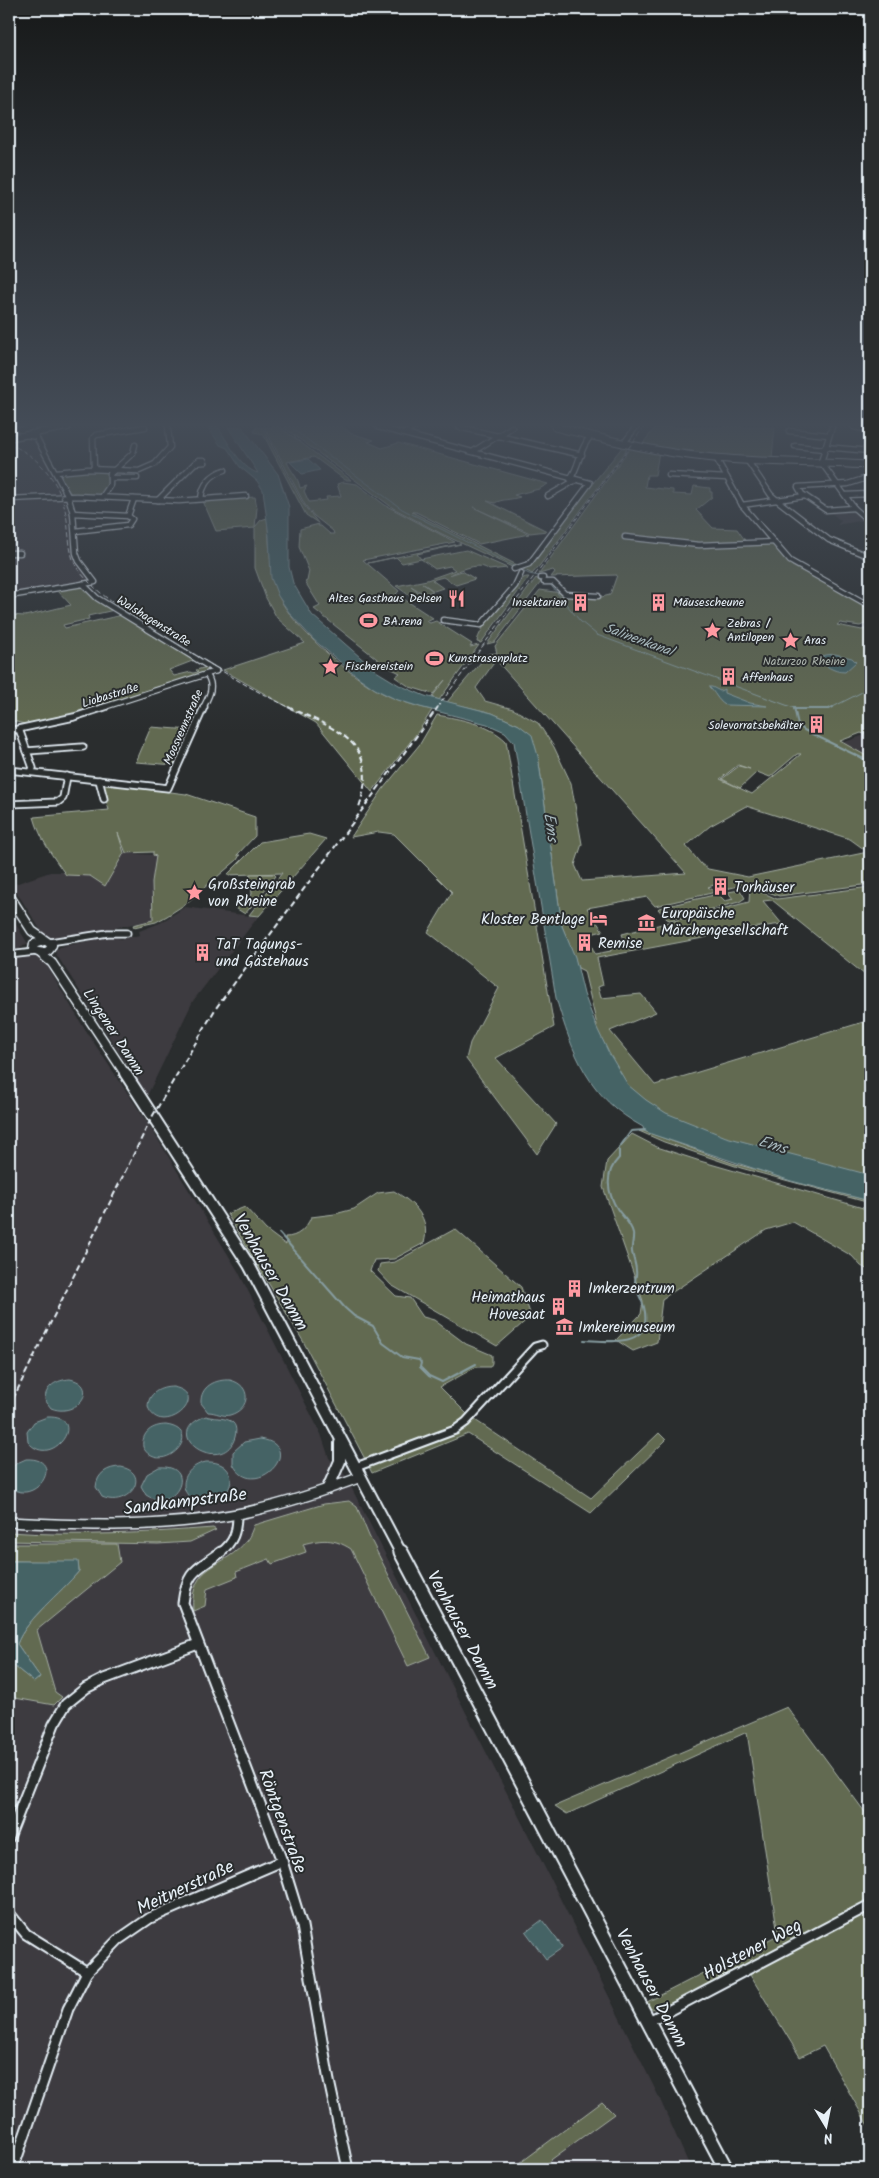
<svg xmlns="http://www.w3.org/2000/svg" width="879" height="2178" viewBox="0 0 879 2178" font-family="Kalam,sans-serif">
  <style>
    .built { fill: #3c3a3f }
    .green { fill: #626a51; stroke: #a5aea4; fill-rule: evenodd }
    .water { fill: #456365; stroke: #869ca0 }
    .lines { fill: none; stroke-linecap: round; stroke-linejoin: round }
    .stream-far1 { stroke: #869ca0; stroke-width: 1 }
    .stream { stroke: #869ca0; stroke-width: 2 }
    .minor-far3-casing { stroke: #e8f1f8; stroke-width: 7 }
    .minor-far2-casing { stroke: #e8f1f8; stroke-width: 9 }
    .minor-far1-casing { stroke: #e8f1f8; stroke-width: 11 }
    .minor-casing { stroke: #e8f1f8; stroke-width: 13 }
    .tertiary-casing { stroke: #e8f1f8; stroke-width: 12 }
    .secondary-far3-casing { stroke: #e8f1f8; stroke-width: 8 }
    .secondary-far2-casing { stroke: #e8f1f8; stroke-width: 11 }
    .secondary-far1-casing { stroke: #e8f1f8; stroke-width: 14 }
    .secondary-casing { stroke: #e8f1f8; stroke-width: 17 }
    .primary-casing { stroke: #e8f1f8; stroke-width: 9 }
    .minor-far3 { stroke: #2a2d2e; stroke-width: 4.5 }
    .minor-far2 { stroke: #2a2d2e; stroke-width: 5.5 }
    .minor-far1 { stroke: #2a2d2e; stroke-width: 7 }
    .minor { stroke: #2a2d2e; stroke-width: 9 }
    .tertiary { stroke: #2a2d2e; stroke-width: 9 }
    .secondary-far3 { stroke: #2a2d2e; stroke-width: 5.5 }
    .secondary-far2 { stroke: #2a2d2e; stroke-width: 8 }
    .secondary-far1 { stroke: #2a2d2e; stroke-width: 10 }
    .secondary { stroke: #2a2d2e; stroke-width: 13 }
    .primary { stroke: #2a2d2e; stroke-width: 7 }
    .rail-far1 { stroke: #e8f1f8; stroke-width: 1; stroke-dasharray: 5 2.5; stroke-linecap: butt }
    .rail { stroke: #e8f1f8; stroke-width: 2; stroke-dasharray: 6 3; stroke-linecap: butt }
    .labels { text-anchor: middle; stroke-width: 4; stroke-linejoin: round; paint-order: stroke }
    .far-poi-label { font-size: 12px; fill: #e8f1f8; stroke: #2a2d2e; text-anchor: start }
    .far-street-label { font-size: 12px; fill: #e8f1f8; stroke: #2a2d2e }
    .far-park-label { font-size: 12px; fill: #acb4ad; stroke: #2a2d2e }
    .far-water-label { font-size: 14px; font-style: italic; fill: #a7b8bd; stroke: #2a2d2e }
    .poi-label { font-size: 15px; fill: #e8f1f8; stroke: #2a2d2e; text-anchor: start }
    .street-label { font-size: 15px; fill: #e8f1f8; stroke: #2a2d2e }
    .water-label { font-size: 16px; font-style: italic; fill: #a7b8bd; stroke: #2a2d2e }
    .near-street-label { font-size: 18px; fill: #e8f1f8; stroke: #2a2d2e }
  </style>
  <rect width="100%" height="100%" fill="#2a2d2e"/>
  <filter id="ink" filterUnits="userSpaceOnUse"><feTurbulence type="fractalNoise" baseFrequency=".02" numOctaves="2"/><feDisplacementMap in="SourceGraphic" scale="10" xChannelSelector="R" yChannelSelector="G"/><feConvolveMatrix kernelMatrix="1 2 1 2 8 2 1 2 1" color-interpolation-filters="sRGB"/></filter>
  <g filter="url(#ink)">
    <g class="built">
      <path d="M27,436L33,438L64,495L70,512L76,560L92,581L9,595V439Z"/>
      <path d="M852,510L865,520L837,525L841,521L829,511Z"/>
      <path d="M870,733V758L842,743Z"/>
      <path d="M124,853L157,855L152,882L153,920L64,938L45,937L12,885L50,872H64L66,875L90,876L105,886Z"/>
      <path d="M185,907L258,917L193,1001L147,1096L56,954V950L60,947L110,936L121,939L140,935L139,931L160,923Z"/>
      <path d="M9,913L28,944L22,945L23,947L20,948L24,955H36L43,959L84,1028L151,1128L238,1271L321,1434L329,1458L345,1475L540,1858L658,2095L691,2169H9V1541L158,1544L190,1542L213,1528L125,1534L49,1535L9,1532Z"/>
    </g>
    <g class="green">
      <path d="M256,427H262L303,504L318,523L306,515L263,434L254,432Z"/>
      <path d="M264,427H280L351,480H345L314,457L287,462C291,472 298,476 300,488L307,486L304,491L309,502L327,500L326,497L341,496L337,484L343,482L357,484L385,505L455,542L363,560L399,591L396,594L433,618L426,621L430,623L436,621L472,644L470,647L479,645L439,700L432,697L445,680L433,694L410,687L395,677L400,673L386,666L314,609L320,606L305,582L307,581L309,571L299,547L300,529L319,524L318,526H321L330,534H334L333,531L314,516L305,505Z"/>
      <path d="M283,427H343L350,433L374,440L368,442L382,448L398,443L548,484L539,489L514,495L520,497C511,500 501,499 495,503L487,501L547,531L530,533L473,507L529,534L479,544L416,512H412L519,566L514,568L442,534L393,508Z"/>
      <path d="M655,427H775L772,458L693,454L694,451L683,450L681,452L642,445Z"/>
      <path d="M624,445L629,446L540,565L532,574L523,569L535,560L593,483Z"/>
      <path d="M630,448L659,452L655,475H647L645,487L673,490V494L692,495L694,486L710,488V492H712V497L696,510L713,528L737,529L749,546L773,544L792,566L870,607V622L860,626L840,623L837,625L862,630L870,627V736L861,733L840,741L870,758V884L779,896L747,884L726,889L720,883L708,887L716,892L655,906L647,897L587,908L603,931L587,935L595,954L611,951L610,944L625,942L622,934L749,902L750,887L777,899L870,887V979L772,900L763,901L782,924L728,931L703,938L597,958L603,985L598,987L601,998L641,994L656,1012L610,1031L655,1085L870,1020V1180C799,1160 681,1137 626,1086C616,1077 602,1044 595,1030L597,1025L584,971L578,968L562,926L538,756L519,725L492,713L447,702L488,654L497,653L495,646L540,590L597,598L610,595L617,575L551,577L555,572L553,570L539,574ZM496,660L686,873L582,881L575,865L582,844L571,783L554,747L538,723L513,709L485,701L476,688ZM797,754H801L752,794L720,779L738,765L750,769L739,766L722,779L740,788L757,772L770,777ZM746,806L850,839L868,852L748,877L708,869L701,864L686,846L710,826Z"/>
      <path d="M78,470L109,472L108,484L102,496L70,493L60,475L61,473Z"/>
      <path d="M255,497L257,508L255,527L261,520L267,518C270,541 269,577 279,597C293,627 346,672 375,689C392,699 412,705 432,710L420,729L372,792L316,723L223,670L305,643L277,618L266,598L255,568V528L216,531L203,501Z"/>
      <path d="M459,544H461L417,554L421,559L466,550L507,568L489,570C480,561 460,570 449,575L462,571L475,579L456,585L443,577L432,580L443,588L434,591L422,583L433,591L424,594L411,586L422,595L413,598L396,586L427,580L455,570L450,566L435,569L421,559L402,563L396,557L368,563Z"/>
      <path d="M529,577L481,643L477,642C477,632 512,584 522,579C525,577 526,577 529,577Z"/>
      <path d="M536,578L541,582L495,642L487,644Z"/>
      <path d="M82,587L114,610L88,616L89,619L63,625L65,628L122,615L195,660L169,670L174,676L191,672L193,673L198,672L196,670L207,667L210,671L52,720L28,725L9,720V617L10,615L25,616L71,605L57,590Z"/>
      <path d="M437,715C460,719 489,724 506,741L554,1027L496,1058L556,1124L537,1154L466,1059L470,1043L499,988L428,932L452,892L394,834L379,832L351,837L383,789L420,744Z"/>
      <path d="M151,727L191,730L175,765L136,762Z"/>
      <path d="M101,783L186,794L255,817V836L237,855H240L237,860L184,905L167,916L156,922L134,927L133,925L153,920L152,882L156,856L153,855V852L126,853L118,833L124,853L105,886L90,876L66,875C53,857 40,839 34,817L109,810Z"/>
      <path d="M309,834L326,839L259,916L249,915L282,873L227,875L260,842Z"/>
      <path d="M250,874H274L276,876L245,914L234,907L243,906L252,894Z"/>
      <path d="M740,890L745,898L739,902L670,920L667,919L658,909L659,908L718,894L725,901L733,899L728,892Z"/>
      <path d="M639,1131H644L732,1163L870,1201V1203L741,1168L664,1142Z"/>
      <path d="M632,1134L657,1147L700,1161L870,1210V1271L861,1266L852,1256L793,1222L766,1230L662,1299L657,1342L633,1351L616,1340L641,1314L643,1301L603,1187L607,1161Z"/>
      <path d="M394,1191C414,1203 431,1218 424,1243L394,1259L374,1260L370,1271L396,1296L410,1298L423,1317L434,1320L466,1344L492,1355V1363L490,1367H476L440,1387L467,1414L455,1427L366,1461L303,1341L227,1214L245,1207L266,1230L286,1245L285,1237C298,1237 306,1229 311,1217L335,1214L354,1209L378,1193Z"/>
      <path d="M455,1229L521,1287L531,1316L497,1346L391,1285L378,1271L380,1264L395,1262Z"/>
      <path d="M472,1418L591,1498L659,1433L666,1440L591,1513L468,1434L372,1473L368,1465L452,1433Z"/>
      <path d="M349,1501L357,1507L369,1536L430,1657L408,1666L351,1549C334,1538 322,1539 303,1544L306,1552L272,1564L269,1559L236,1572L237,1577L207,1589L205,1606L193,1611C189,1562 224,1570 247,1540C250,1536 252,1530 254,1525L324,1504Z"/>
      <path d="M213,1528L216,1530L190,1542L158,1544L9,1541V1532C77,1537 145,1533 213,1528Z"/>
      <path d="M9,1544H117L120,1562L37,1630L55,1692L62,1697L54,1705L9,1697V1662L34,1682L40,1677L17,1644C26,1619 61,1593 79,1571L78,1562L9,1561Z"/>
      <path d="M787,1707L870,1819V2129L823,2046L800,2057L747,1970L664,2008L650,2009L647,2002L778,1935L747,1732L567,1814L555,1806Z"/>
      <path d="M602,2102L614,2114L548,2162L543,2169H512Z"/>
    </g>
    <g class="water">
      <path d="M208,427H218C227,440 241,469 258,473L228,427H242L278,474L289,507V567L293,583L312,615L376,671L399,685L425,696L492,713L519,725L532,735L538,756L562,926L575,957L584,994L597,1028L609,1053L628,1085L646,1100L666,1113L726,1137L870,1175V1201L791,1181L654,1135L644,1131L643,1127C588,1097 573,1055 556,998L514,742L505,732L487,724L420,707L395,699L375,689L358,677L314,640L291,615L278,596L271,578L269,536L263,490L257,481L240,467L227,448L220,445Z"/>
      <path d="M308,459L320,470L302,474L290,462Z"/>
      <path d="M835,654L852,658L856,662L845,672C833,672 825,665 816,659L826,655Z"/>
      <path d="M709,687H712L720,691L724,689V693L750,703L767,706L725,705C717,700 715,692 709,687Z"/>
      <path d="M70,1379C101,1385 77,1419 51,1408L45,1400C45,1386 57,1380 70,1379Z"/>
      <path d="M230,1380C252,1385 251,1409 230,1415C223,1417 216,1412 208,1412L201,1403C200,1386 216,1379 230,1380Z"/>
      <path d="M173,1387C214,1395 161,1440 148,1407C148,1393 160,1387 173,1387Z"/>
      <path d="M206,1416C216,1420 241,1414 235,1437C224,1477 155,1435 206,1416Z"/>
      <path d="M47,1417C91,1415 52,1471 28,1442L27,1432L34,1422Z"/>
      <path d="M166,1425C208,1431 160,1479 143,1447C141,1432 153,1425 166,1425Z"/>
      <path d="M260,1439C309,1446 253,1504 233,1464V1452L244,1442Z"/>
      <path d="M26,1459C69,1457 33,1511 9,1485V1470L17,1463Z"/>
      <path d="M206,1462C240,1460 238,1499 207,1501C176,1503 177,1468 206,1462Z"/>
      <path d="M121,1467C152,1473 129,1509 102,1497L96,1487C97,1473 108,1467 121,1467Z"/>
      <path d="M159,1467C199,1464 176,1515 146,1495L141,1486L147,1474Z"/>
      <path d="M9,1561H78L79,1571C61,1593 26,1619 17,1644L40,1677L34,1682L9,1662Z"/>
      <path d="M542,1920L562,1946V1948L546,1959L526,1932Z"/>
    </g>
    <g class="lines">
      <g class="stream-far1">
        <path d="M290,427L402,509L529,574L544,577L580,621L597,635L794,708"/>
        <path d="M831,708L870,688"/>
      </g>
      <g class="stream">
        <path d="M794,707L798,725L804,730L870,762"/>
        <path d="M794,709H829L833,707"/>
        <path d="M279,1233L345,1308L354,1316L373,1326L383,1343L402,1357L419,1360L421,1363L420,1367L429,1376L442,1382L476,1364"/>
        <path d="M627,1327L643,1325"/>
        <path d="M584,1340C609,1341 654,1349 644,1307C642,1299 635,1290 635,1282C635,1278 637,1275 636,1271C636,1264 633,1258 632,1252C631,1246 634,1239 633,1233C631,1224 623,1217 618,1210C607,1193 604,1173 619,1158V1148L631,1131L645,1130"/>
      </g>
      <defs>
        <g id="minor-far3">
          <path d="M12,427L20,430L33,427"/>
          <path d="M378,427L590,483L529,564L514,569"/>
          <path d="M459,427L582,455"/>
          <path d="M832,427L821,462L854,508L870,522"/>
          <path d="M854,427L870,430"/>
          <path d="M789,431L829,435"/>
          <path d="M405,433L415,427"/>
          <path d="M624,443L636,427"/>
          <path d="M795,446L824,449"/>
          <path d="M825,447L870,451"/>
          <path d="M474,451L512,427"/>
          <path d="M716,458L742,505L790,561L870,606"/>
          <path d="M199,460H204L205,462L195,463Z"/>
          <path d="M747,460L771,495L777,500L829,540L870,557"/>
          <path d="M94,468L93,438L96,435L145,427"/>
          <path d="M56,472L88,469L139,471L155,464L170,447L168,427"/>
          <path d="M669,475L727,478"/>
          <path d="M110,478H137"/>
          <path d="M570,479C580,466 579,448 591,436"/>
          <path d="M846,495L870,494"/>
          <path d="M548,496L576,480"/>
          <path d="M102,497L110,485V474L133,453L135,445"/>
          <path d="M9,499L76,496L179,501L246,496"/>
          <path d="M201,499C202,485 211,474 225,470"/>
          <path d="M158,500L195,463"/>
          <path d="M742,505L805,496"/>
          <path d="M854,508L826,510L802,494L798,487L848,484L870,477"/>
          <path d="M73,513L128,516"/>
          <path d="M75,531L128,525L132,519L128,516L134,499"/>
          <path d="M625,537L699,545L774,542"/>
          <path d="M9,553H20"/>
          <path d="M541,578H543"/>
          <path d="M544,582H553L565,594L598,596"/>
          <path d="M83,584L97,598L216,671"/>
          <path d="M9,596L95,582L79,561L76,553L73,513L68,496L36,437L26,435"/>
          <path d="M443,620L481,625L515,586L521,573"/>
          <path d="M101,708L216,671"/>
          <path d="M203,708C209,696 215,687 207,675"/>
        </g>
        <g id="minor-far2">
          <path d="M19,729L33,768L31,772"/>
          <path d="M9,731L74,717L105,707"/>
          <path d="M27,751L83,747"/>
          <path d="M9,770L168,788L204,707"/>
          <path d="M99,780L104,799"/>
          <path d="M9,804L58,802L63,798L67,776"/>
          <path d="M50,942L108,933H127"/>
          <path d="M9,955L35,952"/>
        </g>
        <g id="minor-far1">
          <path d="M356,1467L455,1430L466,1422L535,1347L542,1345"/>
          <path d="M220,1553C234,1542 237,1532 237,1514"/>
        </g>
        <g id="minor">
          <path d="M221,1552C197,1570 187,1570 183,1603L282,1861L302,1926L329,2081L348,2169"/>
          <path d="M9,1837L54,1724L66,1704L86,1688L104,1679L198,1644"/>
          <path d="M9,1913L26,1934L87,1972"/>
          <path d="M649,2021L870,1905"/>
          <path d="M13,2169L68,2009L87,1972L118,1940L150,1918L282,1861"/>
        </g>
        <path id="tertiary" d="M9,1522C85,1526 162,1528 237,1514C279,1506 321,1492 361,1477"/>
        <path id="secondary-far3" d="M9,438L68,427"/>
        <g id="secondary-far2">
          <path d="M9,895L32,931L52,945C49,954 41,954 33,950L34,944L44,941"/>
          <path d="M40,953L52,963L126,1075"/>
        </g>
        <g id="secondary-far1">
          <path d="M125,1073L249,1265L401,1553"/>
          <path d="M328,1488L340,1461V1443"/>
        </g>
        <path id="secondary" d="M401,1552L726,2169"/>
        <path id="primary" d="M555,427C605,439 654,452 705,457C760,463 815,462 870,465"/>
      </defs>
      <use href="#minor-far3" class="minor-far3-casing"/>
      <use href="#minor-far2" class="minor-far2-casing"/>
      <use href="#minor-far1" class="minor-far1-casing"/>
      <use href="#minor" class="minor-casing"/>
      <use href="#tertiary" class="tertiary-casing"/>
      <use href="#secondary-far3" class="secondary-far3-casing"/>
      <use href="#secondary-far2" class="secondary-far2-casing"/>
      <use href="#secondary-far1" class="secondary-far1-casing"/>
      <use href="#secondary" class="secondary-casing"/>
      <use href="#primary" class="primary-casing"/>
      <use href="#minor-far3" class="minor-far3"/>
      <use href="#minor-far2" class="minor-far2"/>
      <use href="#minor-far1" class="minor-far1"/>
      <use href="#minor" class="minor"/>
      <use href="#tertiary" class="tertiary"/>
      <use href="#secondary-far3" class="secondary-far3"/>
      <use href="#secondary-far2" class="secondary-far2"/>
      <use href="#secondary-far1" class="secondary-far1"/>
      <use href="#secondary" class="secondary"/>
      <use href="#primary" class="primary"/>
      <g class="rail-far1">
        <path d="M9,444C46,459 65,490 68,529C70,545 70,560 80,572C104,601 137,619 168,638C208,663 248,688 291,708"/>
        <path d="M437,708L644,427"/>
      </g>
      <g class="rail">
        <path d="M288,707C337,730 381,742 359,807"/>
        <path d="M9,1407L152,1117L216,1008L438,707"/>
      </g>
    </g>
  </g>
  <linearGradient id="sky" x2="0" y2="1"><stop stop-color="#171919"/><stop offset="0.58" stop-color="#444c57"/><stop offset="1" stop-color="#444c57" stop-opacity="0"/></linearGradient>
  <rect width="879" height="732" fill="url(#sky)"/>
  <defs>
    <symbol id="restaurant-bare" viewBox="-9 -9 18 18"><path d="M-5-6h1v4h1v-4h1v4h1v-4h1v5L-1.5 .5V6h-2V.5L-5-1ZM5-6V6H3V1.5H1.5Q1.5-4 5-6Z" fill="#ff9aa2" stroke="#2a2d2e" stroke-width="2.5" paint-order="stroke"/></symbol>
    <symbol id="building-bare" viewBox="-9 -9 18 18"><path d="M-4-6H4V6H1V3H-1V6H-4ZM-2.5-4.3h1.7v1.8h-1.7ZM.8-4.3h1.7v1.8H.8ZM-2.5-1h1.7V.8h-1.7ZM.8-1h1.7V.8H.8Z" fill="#ff9aa2" stroke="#2a2d2e" stroke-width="2.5" paint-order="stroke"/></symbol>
    <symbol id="stadium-bare" viewBox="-9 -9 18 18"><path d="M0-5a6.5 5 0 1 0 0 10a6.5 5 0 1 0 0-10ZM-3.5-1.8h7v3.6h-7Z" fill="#ff9aa2" stroke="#2a2d2e" stroke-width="2.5" paint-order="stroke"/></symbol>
    <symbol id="sight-bare" viewBox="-9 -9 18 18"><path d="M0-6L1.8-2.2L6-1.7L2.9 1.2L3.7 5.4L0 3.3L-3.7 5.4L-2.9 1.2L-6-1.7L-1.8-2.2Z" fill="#ff9aa2" stroke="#2a2d2e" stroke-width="2.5" paint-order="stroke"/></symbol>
    <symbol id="hotel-bare" viewBox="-9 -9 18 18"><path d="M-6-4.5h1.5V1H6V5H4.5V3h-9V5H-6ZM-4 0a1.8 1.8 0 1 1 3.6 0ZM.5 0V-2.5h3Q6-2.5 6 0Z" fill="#ff9aa2" stroke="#2a2d2e" stroke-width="2.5" paint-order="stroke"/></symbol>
    <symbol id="museum-bare" viewBox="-9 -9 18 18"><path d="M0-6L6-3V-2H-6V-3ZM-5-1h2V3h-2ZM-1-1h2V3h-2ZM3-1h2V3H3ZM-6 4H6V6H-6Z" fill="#ff9aa2" stroke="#2a2d2e" stroke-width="2.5" paint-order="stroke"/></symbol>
  </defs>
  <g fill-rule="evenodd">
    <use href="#restaurant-bare" x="444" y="586" width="25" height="25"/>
    <use href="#building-bare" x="568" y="590" width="25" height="25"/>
    <use href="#building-bare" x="646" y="590" width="25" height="25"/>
    <use href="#stadium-bare" x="356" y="608" width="25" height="25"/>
    <use href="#sight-bare" x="700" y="618" width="25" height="25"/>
    <use href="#sight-bare" x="778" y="628" width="25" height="25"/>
    <use href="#stadium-bare" x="422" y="646" width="25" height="25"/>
    <use href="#sight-bare" x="318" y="654" width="25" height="25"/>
    <use href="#building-bare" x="716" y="664" width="25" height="25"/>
    <use href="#building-bare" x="804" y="712" width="25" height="25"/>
    <use href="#building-bare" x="708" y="874" width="25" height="25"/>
    <use href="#sight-bare" x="182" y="880" width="25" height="25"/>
    <use href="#hotel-bare" x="586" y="906" width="25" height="25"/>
    <use href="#museum-bare" x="634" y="910" width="25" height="25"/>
    <use href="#building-bare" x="572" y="930" width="25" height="25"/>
    <use href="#building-bare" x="190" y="940" width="25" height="25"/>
    <use href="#building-bare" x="562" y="1276" width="25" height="25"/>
    <use href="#building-bare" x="546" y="1294" width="25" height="25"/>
    <use href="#museum-bare" x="552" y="1314" width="25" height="25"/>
  </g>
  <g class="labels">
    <g class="far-poi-label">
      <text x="442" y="602" text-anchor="end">Altes Gasthaus Delsen</text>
      <text x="567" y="606" text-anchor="end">Insektarien</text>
      <text x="673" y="606">Mäusescheune</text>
      <text x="383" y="625">BA.rena</text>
      <text x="727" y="627">Zebras /<tspan x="727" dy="14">Antilopen</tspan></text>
      <text x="804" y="644">Aras</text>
      <text x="448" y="662">Kunstrasenplatz</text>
      <text x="345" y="670">Fischereistein</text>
      <text x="742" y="681">Affenhaus</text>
      <text x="803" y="729" text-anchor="end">Solevorratsbehälter</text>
    </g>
    <g class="far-street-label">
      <text transform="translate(154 621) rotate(32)" y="4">Walshagenstraße</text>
      <text transform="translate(110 695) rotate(-17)" y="4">Liobastraße</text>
      <text transform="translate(183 727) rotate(-66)" y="4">Moosvennstraße</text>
    </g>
    <g class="far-park-label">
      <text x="804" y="665">Naturzoo Rheine</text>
    </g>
    <g class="far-water-label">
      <text transform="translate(639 639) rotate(20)" y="5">Salinenkanal</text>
    </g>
    <g class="poi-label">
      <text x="208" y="889">Großsteingrab<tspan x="208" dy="17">von Rheine</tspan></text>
      <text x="734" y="892">Torhäuser</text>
      <text x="661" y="918">Europäische<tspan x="661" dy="17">Märchengesellschaft</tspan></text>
      <text x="585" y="924" text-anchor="end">Kloster Bentlage</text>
      <text x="598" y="948">Remise</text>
      <text x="216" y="949">TaT Tagungs-<tspan x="216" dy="17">und Gästehaus</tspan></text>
      <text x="588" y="1293">Imkerzentrum</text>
      <text x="545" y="1302" text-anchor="end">Heimathaus<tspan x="545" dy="17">Hovesaat</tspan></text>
      <text x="578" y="1332">Imkereimuseum</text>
    </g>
    <g class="street-label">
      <text transform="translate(114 1032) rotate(57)" y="5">Lingener Damm</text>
    </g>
    <g class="water-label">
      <text transform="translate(552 827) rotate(82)" y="6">Ems</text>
      <text transform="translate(773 1144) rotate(17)" y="6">Ems</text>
    </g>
    <g class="near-street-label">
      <text transform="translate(271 1272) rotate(60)" y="6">Venhauser Damm</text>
      <text transform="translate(185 1501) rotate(-7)" y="6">Sandkampstraße</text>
      <text transform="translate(463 1630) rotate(62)" y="6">Venhauser Damm</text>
      <text transform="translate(283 1821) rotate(70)" y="6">Röntgenstraße</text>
      <text transform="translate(185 1887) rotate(-25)" y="6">Meitnerstraße</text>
      <text transform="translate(752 1949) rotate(-28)" y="6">Holstener Weg</text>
      <text transform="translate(652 1988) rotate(62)" y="6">Venhauser Damm</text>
    </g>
  </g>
  <rect width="879" height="2178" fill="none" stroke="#2a2d2e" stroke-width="30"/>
  <rect x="15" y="15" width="849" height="2148" fill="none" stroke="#e8f1f8" stroke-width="2" filter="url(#ink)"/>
  <g transform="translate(826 2126) rotate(170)" stroke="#2a2d2e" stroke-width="4" paint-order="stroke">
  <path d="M0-4L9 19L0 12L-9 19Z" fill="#e8f1f8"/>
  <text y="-8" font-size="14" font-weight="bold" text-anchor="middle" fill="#e8f1f8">N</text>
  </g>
</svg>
